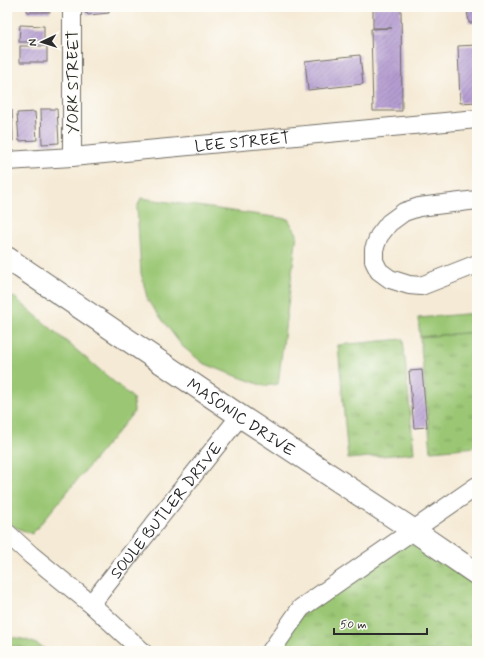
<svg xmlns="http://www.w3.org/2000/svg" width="484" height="658" viewBox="0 0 484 658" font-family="Mynerve,sans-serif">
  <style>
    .grass { fill: #9bc774; stroke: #637950 }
    .park { fill: url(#park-tufts); stroke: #637950 }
    .building { fill: url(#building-hatch) }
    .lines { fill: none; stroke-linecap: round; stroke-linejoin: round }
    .minor-casing { stroke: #726e66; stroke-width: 20 }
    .major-casing { stroke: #726e66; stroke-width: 24 }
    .minor { stroke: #fff; stroke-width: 18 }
    .major { stroke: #fff; stroke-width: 22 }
    .labels { text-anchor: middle; stroke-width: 3; stroke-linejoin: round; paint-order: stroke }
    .street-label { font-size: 16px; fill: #2b2b2b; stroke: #fdfcf7 }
  </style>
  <defs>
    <pattern id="park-tufts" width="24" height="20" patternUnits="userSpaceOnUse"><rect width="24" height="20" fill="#9bc774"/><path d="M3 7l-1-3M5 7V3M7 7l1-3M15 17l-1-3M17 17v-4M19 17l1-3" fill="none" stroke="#7fa25f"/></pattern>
    <pattern id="building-hatch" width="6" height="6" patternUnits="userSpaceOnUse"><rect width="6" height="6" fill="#b59dd1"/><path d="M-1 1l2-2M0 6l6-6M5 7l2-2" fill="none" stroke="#9380aa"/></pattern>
  </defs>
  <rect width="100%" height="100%" fill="#fdfcf7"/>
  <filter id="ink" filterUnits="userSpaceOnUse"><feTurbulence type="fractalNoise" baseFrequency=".025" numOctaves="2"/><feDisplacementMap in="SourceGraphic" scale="8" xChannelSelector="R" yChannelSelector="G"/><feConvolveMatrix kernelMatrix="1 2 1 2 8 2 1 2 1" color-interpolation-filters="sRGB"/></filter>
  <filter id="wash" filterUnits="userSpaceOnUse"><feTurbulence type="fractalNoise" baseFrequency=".012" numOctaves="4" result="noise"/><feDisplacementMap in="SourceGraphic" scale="16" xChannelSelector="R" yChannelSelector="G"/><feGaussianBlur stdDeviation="0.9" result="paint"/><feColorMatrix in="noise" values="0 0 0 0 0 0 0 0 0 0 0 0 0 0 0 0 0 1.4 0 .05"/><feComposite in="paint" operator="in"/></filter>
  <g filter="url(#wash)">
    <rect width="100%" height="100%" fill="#f5ead5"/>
    <g class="grass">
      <path d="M141,198L288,219L297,234L278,384L264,386L228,373L203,363L182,346L148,301L141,273L137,208Z"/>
      <path d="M14,297L133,398L134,412L32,534L17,528L7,522V300Z"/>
      <path d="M477,313V332L420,337L418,318Z"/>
      <path d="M7,637C22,638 35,641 47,651H30L25,648L7,646Z"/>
    </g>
    <g class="park">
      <path d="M477,332V447L431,451L420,337Z"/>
      <path d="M403,339L414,453L348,459L338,345Z"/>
      <path d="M413,531L477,575V651H278L304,612Z"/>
    </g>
    <g id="blocks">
      <g class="building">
        <rect x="27" y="7" width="23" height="5"/>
        <path d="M85,7H109V13L88,15L87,13H85Z"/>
        <path d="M373,7H401L402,111H373L371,29L392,28H373Z"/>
        <path d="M470,7H477V23H469L467,10H470Z"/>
        <path d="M20,25L44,26V42H19Z"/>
        <path d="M477,45V102L460,103L458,46Z"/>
        <rect x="20" y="46" width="27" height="16"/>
        <path d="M360,55L363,84L308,90L305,61Z"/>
        <path d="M41,109H57L59,143L42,144Z"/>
        <path d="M12,110L13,141H7V111Z"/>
        <path d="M35,112L37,140L19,141L17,113Z"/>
        <path d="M422,370L427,427L414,428L409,371Z"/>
      </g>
    </g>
  </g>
  <g filter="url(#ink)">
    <use href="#blocks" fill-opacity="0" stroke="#726e66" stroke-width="1"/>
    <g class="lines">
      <defs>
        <g id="minor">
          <path d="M72,157V7"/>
          <path id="s1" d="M7,161L72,157L477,119"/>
          <path d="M477,200L419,207L404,212L389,223L379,236L374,249V261L379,271L390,279L409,285L421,286L477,264"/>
          <path d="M7,533L31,555L91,604L142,651"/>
          <path id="s2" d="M91,604L240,416"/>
          <path d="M271,651L301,608L477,486"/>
        </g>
        <g id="major">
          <path id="s3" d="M7,258L240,416L413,530L477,574"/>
        </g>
      </defs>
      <use href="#minor" class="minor-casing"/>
      <use href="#major" class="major-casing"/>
      <use href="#minor" class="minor"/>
      <use href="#major" class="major"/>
    </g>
  </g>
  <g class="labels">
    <g class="street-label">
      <text transform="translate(72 82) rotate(-90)" y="6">YORK STREET</text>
      <text dy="6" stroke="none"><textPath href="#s1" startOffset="236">LEE STREET</textPath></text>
      <text dy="6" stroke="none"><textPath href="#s3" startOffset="283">MASONIC DRIVE</textPath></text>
      <text dy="6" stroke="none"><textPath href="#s2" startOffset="120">SOULE BUTLER DRIVE</textPath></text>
    </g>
  </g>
  <rect width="484" height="658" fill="none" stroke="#fdfcf7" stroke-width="24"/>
  <g transform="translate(42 42) rotate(266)" stroke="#fdfcf7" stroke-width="3" paint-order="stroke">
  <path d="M0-3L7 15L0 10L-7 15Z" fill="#2b2b2b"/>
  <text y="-6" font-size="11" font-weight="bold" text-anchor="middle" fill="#2b2b2b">N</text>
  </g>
  <path d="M334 628v6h93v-6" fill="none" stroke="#2b2b2b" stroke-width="2"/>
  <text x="340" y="628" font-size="12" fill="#2b2b2b" stroke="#fdfcf7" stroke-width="3" paint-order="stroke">50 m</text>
</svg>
